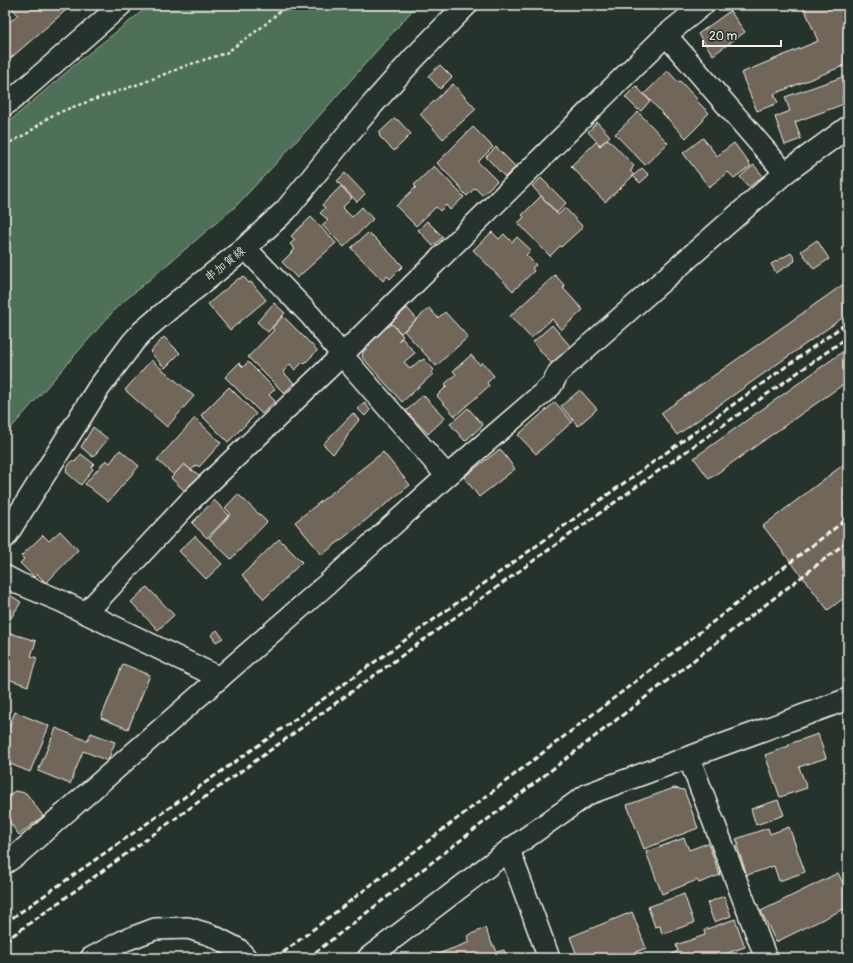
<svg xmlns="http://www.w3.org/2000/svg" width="853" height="963" viewBox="0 0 853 963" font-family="Pangolin,'Klee One',sans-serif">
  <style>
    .green { fill: #507058; stroke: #a2b0a0 }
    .building { fill: #71665a; stroke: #f4f1e8 }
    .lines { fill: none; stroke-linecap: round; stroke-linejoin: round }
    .street-casing { stroke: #f4f1e8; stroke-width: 24 }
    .secondary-casing { stroke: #f4f1e8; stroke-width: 25 }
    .path { stroke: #f4f1e8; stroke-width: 2.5; stroke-dasharray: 3 3; stroke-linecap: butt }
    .street { stroke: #26332d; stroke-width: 21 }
    .secondary { stroke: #26332d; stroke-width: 22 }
    .rail { stroke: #f4f1e8; stroke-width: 3; stroke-dasharray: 6 3; stroke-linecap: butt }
    .labels { text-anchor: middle; stroke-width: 4; stroke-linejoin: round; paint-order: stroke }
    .street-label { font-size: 12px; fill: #f4f1e8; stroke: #26332d }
  </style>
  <rect width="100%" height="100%" fill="#26332d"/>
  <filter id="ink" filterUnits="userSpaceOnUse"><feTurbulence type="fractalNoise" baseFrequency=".025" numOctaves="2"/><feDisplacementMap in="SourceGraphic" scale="8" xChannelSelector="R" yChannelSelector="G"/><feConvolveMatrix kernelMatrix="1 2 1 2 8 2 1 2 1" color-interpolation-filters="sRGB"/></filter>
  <g filter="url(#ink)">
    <path class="green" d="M150,5H417L305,132L236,206L116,308L5,435V125L83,58Z"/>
    <g class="building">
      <path d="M10,5H72L5,63V26L18,15Z"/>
      <path d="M803,5H848V64L774,94L778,103L757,111L741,73L818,41Z"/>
      <path d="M730,11L745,32L713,55L698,34Z"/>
      <path d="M440,65L452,77L440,89L428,76Z"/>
      <path d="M668,71L678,82L680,81L698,100L697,101L709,113L703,119L704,120L686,138L644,94Z"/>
      <path d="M848,75V95L842,97L844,104L795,122L801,139L785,145L775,117L790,111L785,97Z"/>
      <path d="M453,84L476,109L443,139L420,114Z"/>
      <path d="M636,86L650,101L641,111L639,109L638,110L625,97Z"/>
      <path d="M638,112L668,143L645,165L615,134Z"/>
      <path d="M394,119L398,120L411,134L394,151L380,137L379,133Z"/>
      <path d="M597,122L610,136L600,145L588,132Z"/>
      <path d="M473,127L493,147L478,162L497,181L482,195L475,188L467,196L461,190L462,189L437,163Z"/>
      <path d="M703,138L717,156L734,143L751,166L734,178L728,172L709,187L683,153Z"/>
      <path d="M608,139L634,166L632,168V170L630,171L634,175L605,202L571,166L596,142L600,146Z"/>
      <path d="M496,147L516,167L505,177L486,157Z"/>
      <path d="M754,165L763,176L749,187L740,177Z"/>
      <path d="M434,166L464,197L450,210L446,205L440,211L436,207L416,226L396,206L416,187L414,185Z"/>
      <path d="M642,168L649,175L640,183L633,176Z"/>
      <path d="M345,173L365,194L357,202L337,181Z"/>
      <path d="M541,178L566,203L557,213L532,186Z"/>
      <path d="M341,186L352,198L342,208L352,217L362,207L373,219L344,247L322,225L328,220L320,213L325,208L322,205Z"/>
      <path d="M541,196L558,215L565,208L583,227L561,247L560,246L550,256L518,223L524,217L522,215Z"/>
      <path d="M311,217L336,243L297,278L282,262L295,249L290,244L295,240L291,236Z"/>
      <path d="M427,221L443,237L433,246L418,230Z"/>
      <path d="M492,232L499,239L504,234L512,242L517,237L531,250L526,255L536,265L532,268L534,271L513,291L473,250Z"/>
      <path d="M368,233L371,236L372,235L403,266L390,279L387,276L383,281L351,248Z"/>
      <path d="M817,240L829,259L814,269L801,251Z"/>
      <path d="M791,253L795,259L794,260L795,261L776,273L771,264Z"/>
      <path d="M555,275L565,286L563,288L583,310L561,330L552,319L531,338L510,316Z"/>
      <path d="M243,276L249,283L251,282L266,300L230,330L208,304L239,278L240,279Z"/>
      <path d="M848,281V314L677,435L661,413Z"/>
      <path d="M274,303L285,313L268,332L257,322Z"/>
      <path d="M407,308L417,319L401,333L391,323Z"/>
      <path d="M429,308L438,318L445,312L468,337L436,366L404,331Z"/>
      <path d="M283,316L317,350V351L304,364L303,362L295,370L290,364L283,372L294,383L284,393L248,357L274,330L272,328Z"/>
      <path d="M392,324L403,336L398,341L402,338L415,353L404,362L410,369L420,360L421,361L424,359L434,370L431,372L433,374L402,402L362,357L363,352L370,346L367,343L385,327L386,328Z"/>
      <path d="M552,325L571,347L552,364L533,342Z"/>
      <path d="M164,337L180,353L165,368L150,352Z"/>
      <path d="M848,348V381L709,479L694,458Z"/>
      <path d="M471,355L480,365L482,362L494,376L487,383L489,386L455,416L437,396L447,386L445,384L456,374L453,371Z"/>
      <path d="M151,360L194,396L167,427L125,390Z"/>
      <path d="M248,362L275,389L269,395L275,401L262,414L225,377L239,363L243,367Z"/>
      <path d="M229,387L256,414L228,442L201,415Z"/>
      <path d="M580,390L597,409L578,426L561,406Z"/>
      <path d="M423,395L445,418L428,434L406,411Z"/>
      <path d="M364,402L370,410L365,416L358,409Z"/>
      <path d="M555,402L572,422L536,454L518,435Z"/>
      <path d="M468,408L483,425L465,441L450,424Z"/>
      <path d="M353,413L359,420L350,431L344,442L333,454L323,444Z"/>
      <path d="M195,418L221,443L199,467L197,465L191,470L184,464L174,475L157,460Z"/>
      <path d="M93,427L108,439L93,457L81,447Z"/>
      <path d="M500,449L515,469L479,497L464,477Z"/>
      <path d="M120,450L139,466L108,502L85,484L106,460L110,463Z"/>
      <path d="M383,452L410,485L322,555L295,522Z"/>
      <path d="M81,454L94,464L91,467L93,469L81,485L66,472L67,470L66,469L73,460L75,462Z"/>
      <path d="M848,461V595L828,610L763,526Z"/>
      <path d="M184,464L192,471L193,470L201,477L187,493L171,478Z"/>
      <path d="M238,494L267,522L231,559L209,538L231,514L225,508Z"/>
      <path d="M214,500L229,515L207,538L192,523Z"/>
      <path d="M60,531L78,550L46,583L37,574L34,577L20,563L24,559L21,556L43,535L49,541Z"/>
      <path d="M195,536L222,564L206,579L179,551Z"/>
      <path d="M279,539L302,562L264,599L242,575Z"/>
      <path d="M147,587L174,615L158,630L131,602Z"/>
      <path d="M5,592L21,602L11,618L5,614Z"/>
      <path d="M217,630L223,638L216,642L211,635Z"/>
      <path d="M10,633L36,641L31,656L37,658L28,686L5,678V650Z"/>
      <path d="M123,664L150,675L128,729L101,718Z"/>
      <path d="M15,712L49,726L30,772L5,762V737Z"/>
      <path d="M56,728L87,741L91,733L115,742L108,761L83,751L70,784L38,771Z"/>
      <path d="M818,734L826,758L799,767L807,788L780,797L765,755L789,746V744Z"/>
      <path d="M674,788L684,790L698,828L644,849L627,805Z"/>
      <path d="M15,791L26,793L43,816L19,835L5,816V798Z"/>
      <path d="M778,800L784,815L756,825L751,809Z"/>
      <path d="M789,827L805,872L779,881L774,866L747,875L737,846L739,845L736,839L768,828L770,834Z"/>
      <path d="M684,838L689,850L708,843L720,875L699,883L697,880L662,894L646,852Z"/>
      <path d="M838,873L848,893V907L776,942L761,911Z"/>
      <path d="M684,894L694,923L662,934L660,926L655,927L648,907Z"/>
      <path d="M724,896L731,916L714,922L707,903Z"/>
      <path d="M632,912L646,948L620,958H594L592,953L578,958L570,937Z"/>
      <path d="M735,919L745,947L715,957V958H673L672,954L678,951L676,945L705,935L704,930Z"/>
      <path d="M485,928L493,946L494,945L497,952L504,950L507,958H436L435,955L470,942L467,936Z"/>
    </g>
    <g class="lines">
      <defs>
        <g id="street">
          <path d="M666,35L785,173"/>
          <path d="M5,105L12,100L121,5"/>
          <path d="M245,248L311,316L342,355L447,476"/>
          <path d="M5,576L20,584L61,601L220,678"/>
          <path d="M86,613L192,499L342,355L666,35L703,5"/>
          <path d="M689,758L766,958"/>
          <path d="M509,850L549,958"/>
          <path d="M5,863L17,855L326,585L447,476L551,386L559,372L785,173L848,127"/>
          <path d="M91,958L123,941L155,929L188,928L211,935L238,949L246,958"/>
          <path d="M368,958L509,850L588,794L848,699"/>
        </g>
        <path id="secondary" d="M5,537L98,389L133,342L142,332L176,303L198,286L245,248L286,210L346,136L372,105L413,59L466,5"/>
      </defs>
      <use href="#street" class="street-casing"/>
      <use href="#secondary" class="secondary-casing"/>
      <path class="path" d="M5,139L11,142L28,133L49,117L70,108L142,83L188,65L226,53L262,27L287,5"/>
      <use href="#street" class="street"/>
      <use href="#secondary" class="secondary"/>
      <g class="rail">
        <path d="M5,923L266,740L848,322"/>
        <path d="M5,941L650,477L848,337"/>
        <path d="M276,958L848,518"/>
        <path d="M308,958L848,541"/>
      </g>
    </g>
  </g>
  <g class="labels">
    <g class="street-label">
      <text transform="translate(225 264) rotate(-39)" y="4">串加賀線</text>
    </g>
  </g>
  <rect width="853" height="963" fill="none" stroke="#26332d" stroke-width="20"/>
  <rect x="10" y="10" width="833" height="943" fill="none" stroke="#f4f1e8" stroke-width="1.5" filter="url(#ink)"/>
  <path d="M703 40v6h78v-6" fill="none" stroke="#f4f1e8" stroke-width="2"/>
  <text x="709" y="40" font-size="12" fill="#f4f1e8" stroke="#26332d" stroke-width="3" paint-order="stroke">20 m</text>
</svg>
